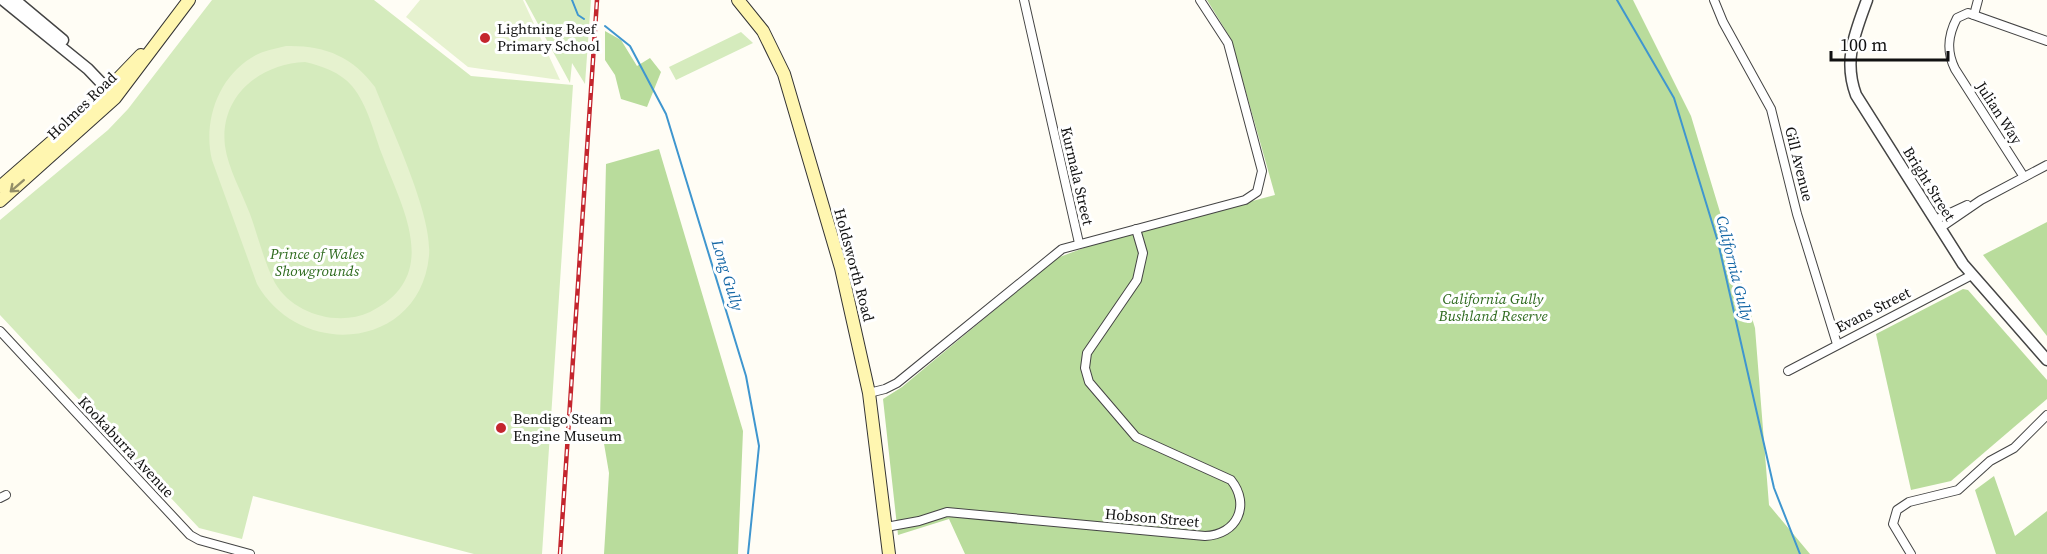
<svg xmlns="http://www.w3.org/2000/svg" width="2047" height="554" viewBox="0 0 2047 554" font-family="'Source Serif 4',serif">
  <style>
    .green { fill: #d5ebbd }
    .forest { fill: #b9dc9c }
    .pitch { fill: #e6f2cf; fill-rule: evenodd }
    .lines { fill: none; stroke-linecap: round; stroke-linejoin: round }
    .stream { stroke: #3f96cf; stroke-width: 2 }
    .minor-casing { stroke: #444; stroke-width: 10 }
    .tertiary-casing { stroke: #444; stroke-width: 13 }
    .secondary-casing { stroke: #333; stroke-width: 14 }
    .minor { stroke: #fff; stroke-width: 8 }
    .tertiary { stroke: #fff; stroke-width: 10 }
    .secondary { stroke: #fff6b0; stroke-width: 12 }
    .rail-casing { stroke: #c4262e; stroke-width: 4.5 }
    .rail { stroke: #fff; stroke-width: 2; stroke-dasharray: 7; stroke-linecap: butt }
    .oneway { stroke: #948f68 }
    .poi-dot { fill: #c4262e; stroke: #fff; stroke-width: 2 }
    .labels { text-anchor: middle; stroke-width: 6; stroke-linejoin: round; paint-order: stroke }
    .poi-label { font-size: 15px; fill: #111; stroke: #fff; text-anchor: start }
    .street-label { font-size: 15px; fill: #111; stroke: #fff }
    .park-label { font-size: 15px; font-style: italic; fill: #2f6b1f; stroke: #fff }
    .water-label { font-size: 16px; font-style: italic; fill: #1768a6; stroke: #fff }
  </style>
  <rect width="100%" height="100%" fill="#fffdf5"/>
  <g class="green">
    <path d="M212,0H374L471,76L573,85L542,554H474L253,496L242,539L199,528L0,315V220L108,130L128,109Z"/>
    <path d="M525,0H591L585,84L572,63L570,83Z"/>
    <path d="M741,32L753,43L676,80L669,67Z"/>
  </g>
  <g class="forest">
    <path d="M1207,0H1633L1691,116L1755,328L1769,505L1810,554H965L949,519L898,535L883,399L902,387L1057,258L1097,243L1275,195L1231,39Z"/>
    <path d="M605,31L621,40L637,66L650,58L661,72L647,107L621,99L615,75L605,60Z"/>
    <path d="M659,149L743,431L738,554H604L609,473L600,420L606,164Z"/>
    <path d="M2047,222V336L1983,255Z"/>
    <path d="M1963,289L1968,290L2047,380V399L1951,481L1911,490L1876,334Z"/>
    <path d="M1994,476L2015,536L2047,511V554H1996L1975,490Z"/>
  </g>
  <g class="pitch">
    <path d="M420,0H523L560,80L468,67L406,17Z"/>
    <path d="M286,46C324,45 352,56 375,87C391,128 433,215 429,256C420,349 301,361 257,284L212,160C203,123 217,79 251,58C261,51 274,49 286,46ZM305,62C322,66 340,72 352,86C368,105 374,134 383,157C403,210 442,276 370,312C338,327 293,314 275,283C264,262 258,236 250,214C242,193 228,168 225,146C219,97 259,64 305,62Z"/>
  </g>
  <g class="lines">
    <g class="stream">
      <path d="M572,0L578,15L584,19"/>
      <path d="M1617,0L1674,98L1718,242L1774,488L1800,554"/>
      <path d="M605,26L630,46L666,114L746,376L759,446L748,554"/>
    </g>
    <defs>
      <g id="minor">
        <path d="M1024,0L1079,243"/>
        <path d="M1714,0L1723,22L1771,109L1797,214L1837,344"/>
        <path d="M1974,15L1978,0"/>
        <path d="M2024,177L1955,69C1946,51 1948,35 1957,18L1968,13L2047,41"/>
        <path d="M1935,220L1967,205"/>
        <path d="M1940,228L1981,200L2047,165"/>
        <path d="M0,331L190,535L199,540L250,554"/>
        <path d="M1788,371L1972,275"/>
        <path d="M869,393L885,389L897,383L1062,249L1245,200L1257,192L1262,171L1228,43L1200,0"/>
        <path d="M0,498L6,495"/>
        <path d="M886,527L919,521L947,512L1205,536C1237,535 1251,505 1231,480L1136,437L1089,382L1085,368L1087,353L1137,280L1143,253L1136,229"/>
        <path d="M1911,554L1893,524L1897,510L1909,502L1958,490L1990,461L2014,448L2047,415"/>
      </g>
      <g id="tertiary">
        <path d="M3,0L88,69L108,90"/>
        <path d="M15,0L63,40"/>
        <path d="M1867,0C1855,33 1843,60 1856,95L1963,264L2047,360"/>
      </g>
      <g id="secondary">
        <path d="M738,0L763,31L784,74L841,268L869,393L889,554"/>
        <path d="M0,187L87,111L141,55"/>
        <path d="M0,201L115,98L189,0"/>
      </g>
    </defs>
    <use href="#minor" class="minor-casing"/>
    <use href="#tertiary" class="tertiary-casing"/>
    <use href="#secondary" class="secondary-casing"/>
    <use href="#minor" class="minor"/>
    <use href="#tertiary" class="tertiary"/>
    <use href="#secondary" class="secondary"/>
    <defs>
      <path id="rail" d="M560,554L597,0"/>
    </defs>
    <use href="#rail" class="rail-casing"/>
    <use href="#rail" class="rail"/>
  </g>
  <defs><path id="oneway-shaft" d="M-6 0H5M1.5-3L5.5 0L1.5 3" fill="none" stroke-width="1.6" stroke-linecap="round" stroke-linejoin="round" transform="scale(1.5)"/></defs>
  <use class="oneway" href="#oneway-shaft" transform="translate(17 186) rotate(139)"/>
  <g class="poi-dot">
    <circle cx="485" cy="38" r="6"/>
    <circle cx="501" cy="428" r="6"/>
  </g>
  <g class="labels">
    <g class="poi-label">
      <text x="497" y="34">Lightning Reef<tspan x="497" dy="17">Primary School</tspan></text>
      <text x="513" y="424">Bendigo Steam<tspan x="513" dy="17">Engine Museum</tspan></text>
    </g>
    <g class="street-label">
      <text transform="translate(82 106) rotate(-44)" y="5">Holmes Road</text>
      <text transform="translate(1999 113) rotate(57)" y="5">Julian Way</text>
      <text transform="translate(1799 164) rotate(76)" y="5">Gill Avenue</text>
      <text transform="translate(1077 176) rotate(77)" y="5">Kurmala Street</text>
      <text transform="translate(1929 184) rotate(58)" y="5">Bright Street</text>
      <text transform="translate(854 265) rotate(75)" y="5">Holdsworth Road</text>
      <text transform="translate(1873 310) rotate(-27)" y="5">Evans Street</text>
      <text transform="translate(126 447) rotate(47)" y="5">Kookaburra Avenue</text>
      <text transform="translate(1152 518) rotate(5)" y="5">Hobson Street</text>
    </g>
    <g class="park-label">
      <text x="317" y="259">Prince of Wales<tspan x="317" dy="17">Showgrounds</tspan></text>
      <text x="1493" y="304">California Gully<tspan x="1493" dy="17">Bushland Reserve</tspan></text>
    </g>
    <g class="water-label">
      <text transform="translate(1735 268) rotate(76)" y="6">California Gully</text>
      <text transform="translate(728 275) rotate(73)" y="6">Long Gully</text>
    </g>
  </g>
  <path d="M1831 51v9h117v-9" fill="none" stroke="#111111" stroke-width="3"/>
  <text x="1840" y="51" font-size="18" fill="#111111" stroke="#ffffff" stroke-width="4.5" paint-order="stroke">100 m</text>
</svg>
